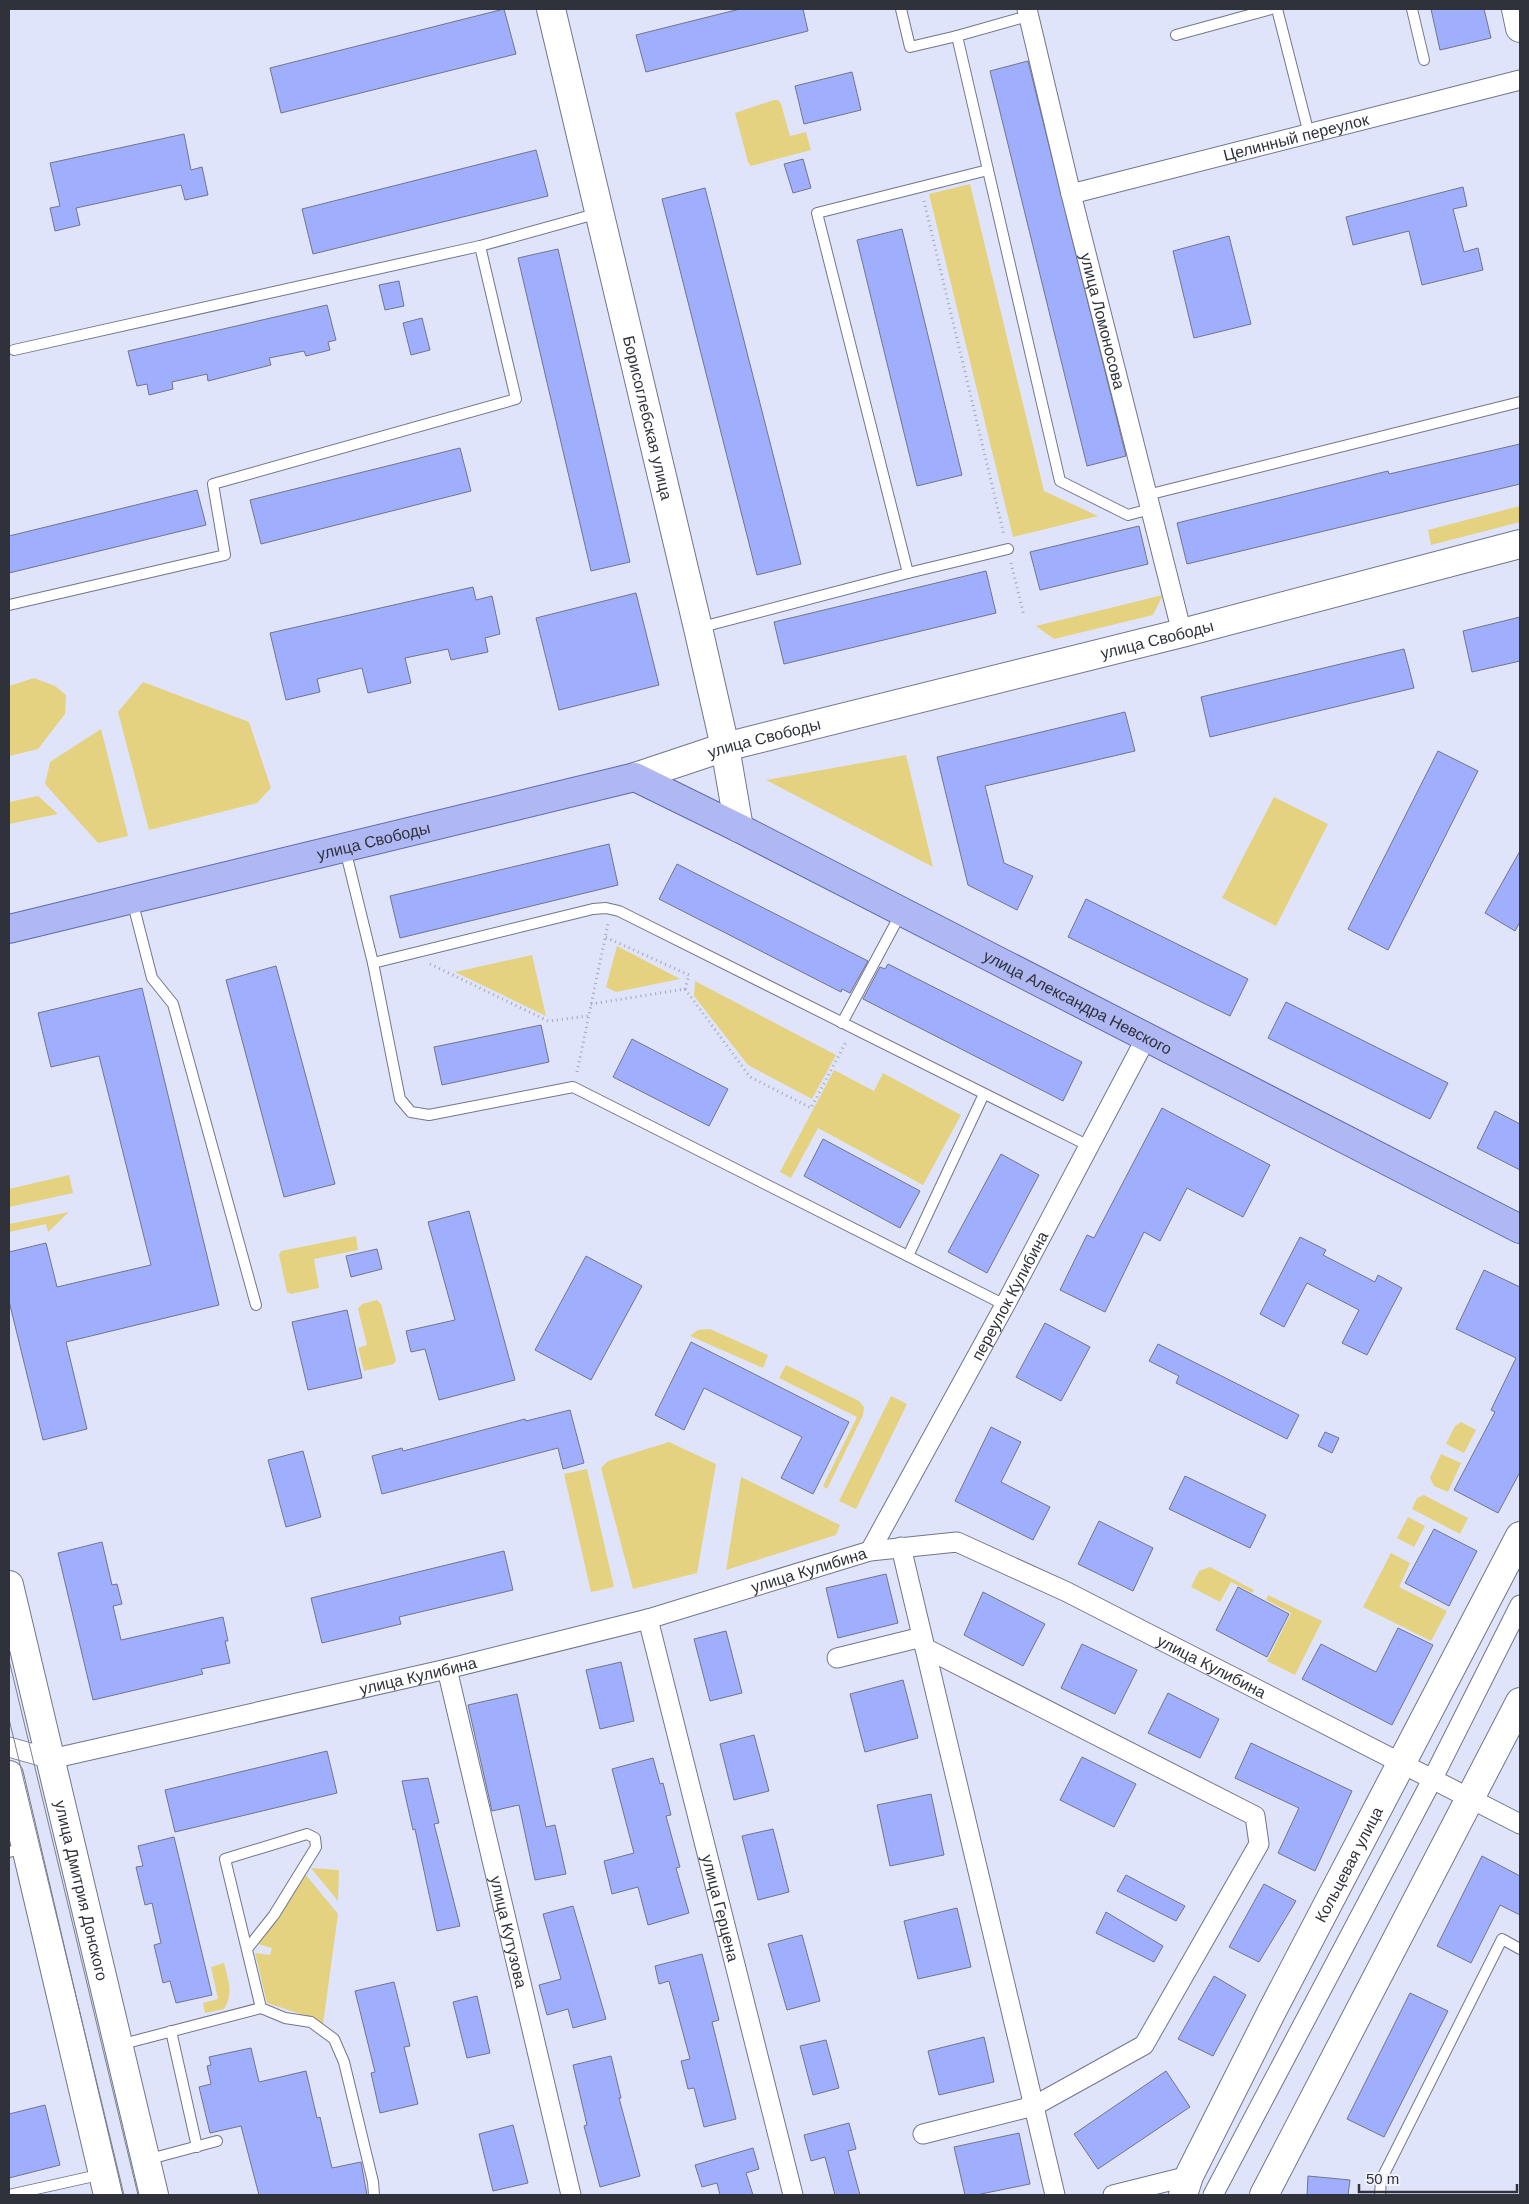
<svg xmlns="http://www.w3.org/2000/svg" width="1529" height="2204" viewBox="0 0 1529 2204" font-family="Arial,sans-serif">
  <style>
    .green { fill: #e4d280 }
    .building { fill: #a0aefe; stroke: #71758a }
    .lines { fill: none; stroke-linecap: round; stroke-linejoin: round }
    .lane-casing { stroke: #72768b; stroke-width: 12 }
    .street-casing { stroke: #72768b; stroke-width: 21 }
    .secondary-casing { stroke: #72768b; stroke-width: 30 }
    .primary-casing { stroke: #606aad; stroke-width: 30 }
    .path { stroke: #a2a6b8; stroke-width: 3; stroke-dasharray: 1 4; stroke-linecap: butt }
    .lane { stroke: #fff; stroke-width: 10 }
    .street { stroke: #fff; stroke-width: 19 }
    .secondary { stroke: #fff; stroke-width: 28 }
    .primary { stroke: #afb8f2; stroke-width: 28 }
    .tram { stroke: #7d8190; stroke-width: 1 }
    .labels { text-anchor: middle; stroke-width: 5; stroke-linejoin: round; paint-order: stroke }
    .street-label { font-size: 16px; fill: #30323b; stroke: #f0f2fb }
  </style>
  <rect width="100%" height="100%" fill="#dfe4fb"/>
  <g class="green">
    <path d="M774,100H778L781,104L790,136L806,132L811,150L751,166L748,162L735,113Z"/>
    <path d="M970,184L1044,491L1098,516L1013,537L929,194Z"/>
    <path d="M1520,506V522L1431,545L1428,530Z"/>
    <path d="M1163,595L1153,615L1054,639L1036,626Z"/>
    <path d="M34,678L55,686L66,695L65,714L38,749L9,756V686Z"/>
    <path d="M143,682L249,722L271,788L257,803L149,830L118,712Z"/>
    <path d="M101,729L128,836L98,843L45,784L50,762Z"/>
    <path d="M906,755L933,867L766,780Z"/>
    <path d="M38,796L58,814L9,824V802Z"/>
    <path d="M1274,797L1328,824L1276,926L1222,898Z"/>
    <path d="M617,946L680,979L616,992L606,987Z"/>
    <path d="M532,955L546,1016L455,972Z"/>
    <path d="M695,981L836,1055L812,1099L748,1065L694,996Z"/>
    <path d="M834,1070L874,1091L883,1073L961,1115L923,1185L818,1128L791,1178L780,1172Z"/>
    <path d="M69,1175L73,1193L9,1207V1189Z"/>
    <path d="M69,1212L48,1232L46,1224L9,1232V1224Z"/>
    <path d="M356,1236L358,1250L314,1259L319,1288L291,1294L287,1292L279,1255L281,1251Z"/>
    <path d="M377,1300L381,1304L396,1360L394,1364L364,1371L358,1348L367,1345L358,1309L362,1304Z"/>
    <path d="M710,1329L768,1355L763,1368L690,1336L698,1330Z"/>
    <path d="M786,1365L859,1401L864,1407L863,1415L827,1489L823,1486L857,1417L779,1378Z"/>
    <path d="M891,1396L907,1404L856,1509L839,1501Z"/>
    <path d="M1461,1422L1476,1430L1464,1453L1446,1444L1455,1426Z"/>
    <path d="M669,1442L716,1464L697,1573L633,1589L601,1468L608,1461Z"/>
    <path d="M1441,1454L1461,1463L1448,1492L1434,1486L1430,1478Z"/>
    <path d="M587,1469L614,1587L591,1592L564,1474Z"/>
    <path d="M741,1477L840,1525L836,1535L726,1570Z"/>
    <path d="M1424,1495L1468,1518L1460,1534L1412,1509L1417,1498Z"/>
    <path d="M1408,1517L1425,1526L1414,1547L1397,1538Z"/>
    <path d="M1391,1553L1410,1563L1399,1587L1447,1611L1431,1641L1363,1607Z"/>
    <path d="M1210,1567L1254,1590L1252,1593L1231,1582L1220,1602L1191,1587L1199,1571Z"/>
    <path d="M1268,1595L1322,1621L1295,1675L1267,1661L1291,1613L1266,1600Z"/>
    <path d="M311,1868L339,1870L338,1901Z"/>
    <path d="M306,1875L338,1914L323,2024L313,2018L267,2003L255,1953L270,1955L272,1948L258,1944Z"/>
    <path d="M224,1963C228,1979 234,1995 224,2009L205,2013L203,2003L218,1999L211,1967Z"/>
  </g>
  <g class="building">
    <path d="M504,9L516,54L281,113L270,68Z"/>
    <path d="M740,9H803L808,31L646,72L636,35Z"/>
    <path d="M1431,9H1484L1491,38L1440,50Z"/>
    <path d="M1028,61L1126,456L1087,466L990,71Z"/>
    <path d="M852,72L861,110L804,124L795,86Z"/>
    <path d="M184,134L191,170L202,167L208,195L185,200L181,185L76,208L80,225L55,231L50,208L60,206L50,163Z"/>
    <path d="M536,150L548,196L313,254L302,209Z"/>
    <path d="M803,159L811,188L793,193L784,164Z"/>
    <path d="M1463,187L1467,206L1453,209L1464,252L1478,248L1483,270L1422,285L1409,231L1353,245L1346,217Z"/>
    <path d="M705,188L801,564L757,575L662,199Z"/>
    <path d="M902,229L962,475L917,486L857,240Z"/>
    <path d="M1229,236L1251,324L1194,338L1173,251Z"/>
    <path d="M558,249L630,562L591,571L518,258Z"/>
    <path d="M399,281L404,306L385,310L379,285Z"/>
    <path d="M327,305L336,340L328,342L330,350L306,356L304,351L269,358L271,365L208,381L207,374L172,382L173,389L149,395L147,384L137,386L128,351Z"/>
    <path d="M422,318L430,350L411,355L403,323Z"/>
    <path d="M1520,444V484L1187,564L1177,523L1388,471L1389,474Z"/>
    <path d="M460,448L471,491L261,544L250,500Z"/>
    <path d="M197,490L206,525L9,573V536Z"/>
    <path d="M1139,526L1148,564L1040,590L1030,552Z"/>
    <path d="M986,571L996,613L784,664L774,622Z"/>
    <path d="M473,587L476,600L492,596L500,634L485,638L488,652L451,660L448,649L405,658L411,683L368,693L362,668L317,679L320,692L286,700L270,633Z"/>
    <path d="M636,593L659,685L559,710L536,618Z"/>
    <path d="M1520,617V661L1472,672L1463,631Z"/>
    <path d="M1404,649L1414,688L1210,737L1201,697Z"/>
    <path d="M1125,712L1135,751L985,786L1004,863L1033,876L1017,910L968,885L937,757Z"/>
    <path d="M1438,751L1478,771L1388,950L1348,929Z"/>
    <path d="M609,844L618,885L400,938L390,896Z"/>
    <path d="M1520,851V922L1515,931L1485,913Z"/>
    <path d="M677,864L868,961L850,993L842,989L841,992L659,899Z"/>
    <path d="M1086,899L1248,979L1230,1016L1068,937Z"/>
    <path d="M888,964L1082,1062L1063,1101L863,999L880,967L885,969Z"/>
    <path d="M276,966L335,1184L284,1197L226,980Z"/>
    <path d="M142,988L219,1305L66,1342L87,1429L43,1440L9,1301V1252L46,1243L57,1287L151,1265L99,1056L51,1067L38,1013Z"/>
    <path d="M1286,1002L1448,1083L1430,1119L1268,1038Z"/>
    <path d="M541,1025L549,1062L442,1085L434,1047Z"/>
    <path d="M632,1039L728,1089L709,1126L613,1077Z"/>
    <path d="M1162,1108L1270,1165L1243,1217L1187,1188L1160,1241L1144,1232L1105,1312L1060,1290L1087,1235L1094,1238Z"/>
    <path d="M1495,1111L1520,1124V1170L1477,1148Z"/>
    <path d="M823,1139L920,1191L900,1228L804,1176Z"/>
    <path d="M1001,1154L1039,1175L987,1273L948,1252Z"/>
    <path d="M469,1211L515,1380L439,1400L425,1349L411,1352L406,1331L455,1320L428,1222Z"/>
    <path d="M1300,1237L1326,1250L1323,1255L1375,1282L1378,1275L1402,1288L1367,1355L1342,1343L1359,1310L1307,1283L1284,1327L1260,1314Z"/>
    <path d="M377,1249L382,1269L351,1277L346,1256Z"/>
    <path d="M586,1256L642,1286L591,1380L535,1350Z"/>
    <path d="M1484,1270L1520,1287V1472L1498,1513L1454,1490L1495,1412L1491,1410L1516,1358L1456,1329Z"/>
    <path d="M347,1310L362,1378L308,1390L292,1322Z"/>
    <path d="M1045,1323L1090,1347L1061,1401L1016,1377Z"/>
    <path d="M691,1342L849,1422L813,1494L781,1478L802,1437L704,1388L684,1430L655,1415Z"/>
    <path d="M1158,1344L1299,1415L1287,1439L1176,1383L1179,1376L1149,1361Z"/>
    <path d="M570,1410L584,1463L563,1469L558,1448L382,1494L372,1456L402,1448L403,1451L525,1419L526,1421Z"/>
    <path d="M991,1427L1021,1442L1001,1482L1050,1507L1033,1540L955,1501Z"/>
    <path d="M1325,1432L1339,1438L1332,1453L1318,1446Z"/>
    <path d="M303,1451L321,1517L286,1527L268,1460Z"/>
    <path d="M1185,1476L1266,1515L1250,1548L1169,1509Z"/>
    <path d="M1099,1521L1153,1548L1133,1591L1078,1564Z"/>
    <path d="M1434,1529L1477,1551L1449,1606L1405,1583Z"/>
    <path d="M102,1542L112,1585L117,1584L122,1604L113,1606L121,1640L223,1617L228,1641H225L230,1663L201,1669L203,1674L93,1700L58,1553Z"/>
    <path d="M504,1551L513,1590L399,1617L401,1624L322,1643L311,1598Z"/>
    <path d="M886,1574L898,1623L838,1638L826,1588Z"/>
    <path d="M1238,1587L1289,1614L1267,1657L1216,1630Z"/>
    <path d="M983,1592L1045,1624L1023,1666L964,1635Z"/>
    <path d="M1398,1628L1433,1645L1392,1725L1302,1679L1321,1644L1376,1672Z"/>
    <path d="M726,1631L742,1693L710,1701L694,1639Z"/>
    <path d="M1082,1644L1137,1670L1115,1714L1061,1688Z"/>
    <path d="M621,1662L634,1721L600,1729L586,1670Z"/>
    <path d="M903,1680L918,1738L865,1752L850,1694Z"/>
    <path d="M1168,1693L1219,1719L1200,1758L1148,1733Z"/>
    <path d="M517,1694L546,1827L555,1825L566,1874L535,1880L519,1805L492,1811L468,1705Z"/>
    <path d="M754,1735L769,1791L734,1800L720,1744Z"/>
    <path d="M1251,1743L1352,1791L1315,1871L1278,1853L1299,1808L1235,1778Z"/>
    <path d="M327,1751L337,1793L175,1832L165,1790Z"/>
    <path d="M1082,1757L1136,1784L1114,1827L1060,1800Z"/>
    <path d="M653,1758L660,1784L663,1783L671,1815L666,1816L680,1867L676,1868L689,1913L648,1925L638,1887L612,1894L604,1861L634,1853L612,1769Z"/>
    <path d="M428,1778L439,1823L434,1824L460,1926L437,1931L415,1829L413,1830L402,1781Z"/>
    <path d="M931,1794L944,1855L890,1866L877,1805Z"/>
    <path d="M773,1829L789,1892L758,1900L742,1836Z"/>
    <path d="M174,1837L212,1995L176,2003L170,1981L163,1983L154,1945L161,1943L152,1903L145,1905L136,1867L143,1866L138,1846Z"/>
    <path d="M1482,1856L1520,1876V1915L1500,1905L1471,1963L1437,1946Z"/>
    <path d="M1126,1875L1185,1906L1176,1921L1117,1891Z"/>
    <path d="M1264,1884L1296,1901L1259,1962L1229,1947Z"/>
    <path d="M573,1906L606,2019L573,2028L568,2009L547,2015L539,1985L561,1979L543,1914Z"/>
    <path d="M957,1908L971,1967L918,1979L904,1921Z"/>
    <path d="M1106,1912L1163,1946L1154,1962L1096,1933Z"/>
    <path d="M802,1935L820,2001L787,2010L768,1944Z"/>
    <path d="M702,1954L719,2020L712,2022L736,2119L704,2127L694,2088L688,2089L681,2061L690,2059L669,1981L659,1984L655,1966Z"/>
    <path d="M1214,1976L1246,1995L1213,2056L1178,2039Z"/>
    <path d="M394,1982L410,2046L404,2047L418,2104L380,2113L371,2073L375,2072L355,1991Z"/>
    <path d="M1410,1993L1448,2011L1384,2137L1347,2119Z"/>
    <path d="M477,1996L490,2053L467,2058L453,2002Z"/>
    <path d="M984,2037L994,2082L939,2095L928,2051Z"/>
    <path d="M826,2040L839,2088L813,2095L800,2046Z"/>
    <path d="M251,2048L259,2082L306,2071L317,2118L320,2117L332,2168L361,2162L367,2195H259L241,2126L210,2133L199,2087L211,2084L207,2066L211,2065L209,2057Z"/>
    <path d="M611,2056L621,2098H619L640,2176L600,2187L584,2126L587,2125L573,2065Z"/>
    <path d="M1166,2071L1190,2107L1098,2169L1074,2134Z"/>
    <path d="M45,2105L60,2165L9,2178V2114Z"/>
    <path d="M849,2123L856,2149L848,2151L860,2195H835L825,2157L811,2161L804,2135Z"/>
    <path d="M513,2125L528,2183L493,2191L479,2134Z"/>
    <path d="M1019,2133L1030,2184L976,2195H965L954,2147Z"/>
    <path d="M753,2148L759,2169L746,2173L753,2195H720L717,2183L702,2187L695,2165Z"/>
    <path d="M1308,2176L1350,2180L1348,2195H1307Z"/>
  </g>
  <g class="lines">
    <defs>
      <g id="lane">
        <path d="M901,9L910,47L957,36"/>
        <path d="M1277,9L1309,134"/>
        <path d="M1412,9L1424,60"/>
        <path d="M1028,16L957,36L1060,481L1128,515L1150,509"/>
        <path d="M1176,35L1271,9"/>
        <path d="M14,350L480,246L599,213"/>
        <path d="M1147,495L1520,402"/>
        <path d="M908,573L817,213L988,170"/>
        <path d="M9,605L225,555L213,484L516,399L480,246"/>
        <path d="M698,628L908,573L1008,549"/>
        <path d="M345,849L373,963L400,1099L411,1112L429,1115L573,1087L1005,1305"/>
        <path d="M132,900L152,978L173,1004L256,1305"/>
        <path d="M373,963L593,909L606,908L619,911L1089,1146"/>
        <path d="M842,1023L901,913"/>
        <path d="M908,1256L984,1094"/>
        <path d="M9,1852L25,1848"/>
        <path d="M247,1949L274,1915L316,1847L315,1838L307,1834L225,1859L261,2008"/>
        <path d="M171,2031L197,2147"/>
        <path d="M119,2045L261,2008L285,2018L311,2022L334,2039L344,2062L373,2182L374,2195"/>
        <path d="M146,2160L217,2141"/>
        <path d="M9,2195L103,2174"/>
        <path d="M1380,2195L1381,2180L1502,1939L1520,1949"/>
      </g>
      <g id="street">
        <path id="s1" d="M1027,9L1071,194L1182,633"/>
        <path id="s2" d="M1071,194L1520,80"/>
        <path d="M901,1547L1055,2195"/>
        <path id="s3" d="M870,1551L1005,1305L1146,1038"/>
        <path id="s4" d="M648,1619L793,2195"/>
        <path d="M837,1658L922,1637"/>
        <path id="s5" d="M447,1669L571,2195"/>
        <path id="s6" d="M9,1747L51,1759L447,1669L648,1619L870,1551L957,1542L1067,1592L1520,1824"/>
        <path d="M923,2134L1034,2106L1144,2045L1259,1844L1255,1816L925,1648"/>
        <path d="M1113,2195L1189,2176"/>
        <path d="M1213,2195L1432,1780L1520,1605"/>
      </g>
      <g id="secondary">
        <path id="s7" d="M551,9L698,628L725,747L739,828"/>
        <path d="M1516,9L1520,28"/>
        <path id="s8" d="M635,777L725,747L1182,633L1520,544"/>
        <path id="s9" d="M9,1585L154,2195"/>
        <path d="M9,1775L108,2195"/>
        <path id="s10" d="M1183,2195L1189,2176L1272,2011L1520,1536"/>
        <path d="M1264,2195L1520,1702"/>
      </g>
      <g id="primary">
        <path id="s11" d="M9,929L635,777L739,828L1520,1229"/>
      </g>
    </defs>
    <use href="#lane" class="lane-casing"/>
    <use href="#street" class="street-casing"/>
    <use href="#secondary" class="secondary-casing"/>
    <use href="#primary" class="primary-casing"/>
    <g class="path">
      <path d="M924,201L1004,535"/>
      <path d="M1011,563L1024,616"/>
      <path d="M430,964L548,1021L588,1016"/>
      <path d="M685,989L750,1077L811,1108L847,1040"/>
      <path d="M591,1004L685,989L689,975L605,937"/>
      <path d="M577,1072L608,924"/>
    </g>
    <use href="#lane" class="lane"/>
    <use href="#street" class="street"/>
    <use href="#secondary" class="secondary"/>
    <use href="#primary" class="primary"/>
    <g class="tram">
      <path d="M9,1660L138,2195"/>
      <path d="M9,1719L124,2195"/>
    </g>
  </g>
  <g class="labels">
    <g class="street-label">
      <text dy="6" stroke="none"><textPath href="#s2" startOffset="232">Целинный переулок</textPath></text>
      <text dy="6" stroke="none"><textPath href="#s1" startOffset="321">улица Ломоносова</textPath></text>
      <text dy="6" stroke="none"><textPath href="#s7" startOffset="420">Борисоглебская улица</textPath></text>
      <text dy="6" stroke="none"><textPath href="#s8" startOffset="540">улица Свободы</textPath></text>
      <text dy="6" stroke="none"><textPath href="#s8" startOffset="135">улица Свободы</textPath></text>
      <text dy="6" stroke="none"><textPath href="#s11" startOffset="375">улица Свободы</textPath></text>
      <text dy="6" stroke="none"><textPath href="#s11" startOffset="1141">улица Александра Невского</textPath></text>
      <text dy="6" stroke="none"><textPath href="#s3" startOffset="291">переулок Кулибина</textPath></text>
      <text dy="6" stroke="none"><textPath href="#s6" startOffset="825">улица Кулибина</textPath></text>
      <text dy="6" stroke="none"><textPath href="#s6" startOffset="1260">улица Кулибина</textPath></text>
      <text dy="6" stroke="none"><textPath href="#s6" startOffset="420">улица Кулибина</textPath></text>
      <text dy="6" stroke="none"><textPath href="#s10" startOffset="370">Кольцевая улица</textPath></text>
      <text dy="6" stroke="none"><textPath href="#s9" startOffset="314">улица Дмитрия Донского</textPath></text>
      <text dy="6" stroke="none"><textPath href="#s4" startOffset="298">улица Герцена</textPath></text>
      <text dy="6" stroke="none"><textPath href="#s5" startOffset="270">улица Кутузова</textPath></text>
    </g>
  </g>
  <rect width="1529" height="2204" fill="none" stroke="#30323b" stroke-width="20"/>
  <path d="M1359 2184v8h158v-8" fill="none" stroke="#30323b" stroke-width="2.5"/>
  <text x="1366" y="2184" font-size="15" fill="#30323b" stroke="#f0f2fb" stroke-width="4" paint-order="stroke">50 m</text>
</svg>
